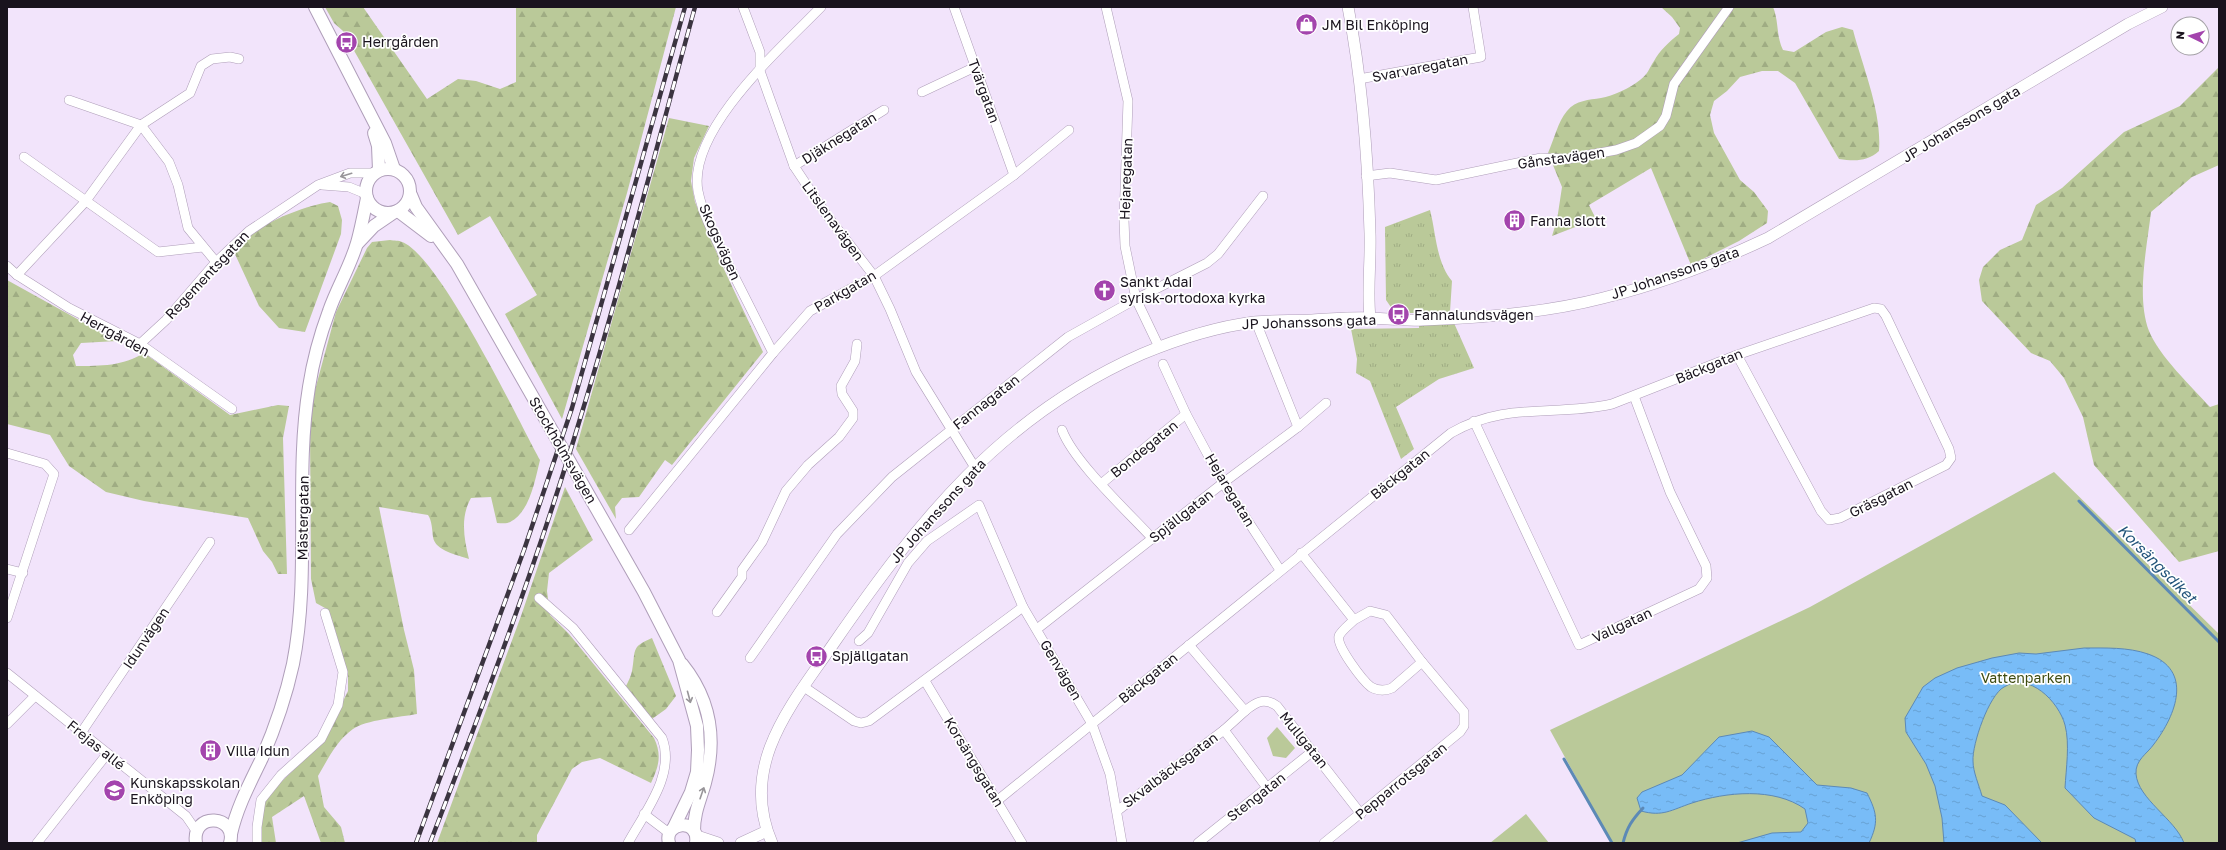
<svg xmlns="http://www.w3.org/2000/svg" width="2226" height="850" viewBox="0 0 2226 850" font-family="'Golos Text',sans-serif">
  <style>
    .grass { fill: url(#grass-tufts) }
    .forest { fill: url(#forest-firs) }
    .green { fill: #bac999 }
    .water { fill: url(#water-ripples); stroke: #5c89b6 }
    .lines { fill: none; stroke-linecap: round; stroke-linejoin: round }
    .stream { stroke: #5c89b6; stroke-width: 3 }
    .minor-casing { stroke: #af9eb9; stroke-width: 10 }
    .tertiary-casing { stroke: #af9eb9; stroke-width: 12 }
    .secondary-casing { stroke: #af9eb9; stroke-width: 14 }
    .minor { stroke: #fff; stroke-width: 9 }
    .tertiary { stroke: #fff; stroke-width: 11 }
    .secondary { stroke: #fff; stroke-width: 12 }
    .rail-casing { stroke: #3b3440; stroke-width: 4.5 }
    .rail { stroke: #fff; stroke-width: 3; stroke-dasharray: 9; stroke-linecap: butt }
    .oneway { stroke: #989599 }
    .labels { text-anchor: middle; stroke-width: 3.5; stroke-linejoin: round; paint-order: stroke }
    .poi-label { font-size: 14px; fill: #19131d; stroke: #fff; text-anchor: start }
    .street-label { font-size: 14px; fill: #19131d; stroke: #fff }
    .park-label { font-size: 14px; fill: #3e4c11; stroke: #fff }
    .water-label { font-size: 15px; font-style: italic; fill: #22537a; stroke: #fff }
  </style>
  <defs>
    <pattern id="grass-tufts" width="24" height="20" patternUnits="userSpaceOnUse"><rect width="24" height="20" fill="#bac999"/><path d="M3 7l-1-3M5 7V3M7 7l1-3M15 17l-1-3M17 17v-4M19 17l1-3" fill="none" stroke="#9fac83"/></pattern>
    <pattern id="forest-firs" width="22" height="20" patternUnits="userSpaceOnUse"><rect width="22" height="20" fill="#bac999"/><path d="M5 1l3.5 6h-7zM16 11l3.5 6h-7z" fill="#9fac83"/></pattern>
    <pattern id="water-ripples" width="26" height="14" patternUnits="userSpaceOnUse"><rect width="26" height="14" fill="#78bcf7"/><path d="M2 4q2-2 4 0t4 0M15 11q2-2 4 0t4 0" fill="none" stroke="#67a1d3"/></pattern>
  </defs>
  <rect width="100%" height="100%" fill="#f2e4fb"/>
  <g class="grass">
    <path d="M1430,210C1436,233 1436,262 1452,281L1450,312L1429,313L1419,318V313H1395L1386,300L1385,227Z"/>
    <path d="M1454,323L1474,368L1439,379L1396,407L1414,449L1401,459L1370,381L1356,373L1357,359L1351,329L1419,328V324Z"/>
  </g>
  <g class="forest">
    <path d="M325,7H363L427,99L458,79L476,81L500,89L516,82V7H676L627,193L562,419L505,314L537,295L490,216L458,235L343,31L334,23Z"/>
    <path d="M1661,7H1773C1779,21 1776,36 1783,50L1794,52L1826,32L1842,27L1853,30C1863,68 1882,112 1879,151C1867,162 1854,161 1839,159L1795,83L1778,71H1762L1740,77L1727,91L1714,101L1710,115L1714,133L1740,180L1754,192L1768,211L1767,223L1739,241L1691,265L1651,168L1589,205L1596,219L1552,236L1557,220L1562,187L1548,153C1554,140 1558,121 1567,111C1576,100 1589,100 1601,98C1613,96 1630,88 1640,80C1649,73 1648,70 1654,61C1660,50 1669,42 1679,34L1680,28L1672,17Z"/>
    <path d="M2219,67V165L2192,177L2151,212C2147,247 2136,297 2149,331C2159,356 2192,387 2210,407L2219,404V551L2179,562L2094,465L2083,417L2064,378L2050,361L2031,353L1982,301L1979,280L1983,267L2000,250L2022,240L2036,205L2062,188L2124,132L2180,106Z"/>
    <path d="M669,118L709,126L694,158L691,181L695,202L722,265L763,352L672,465L665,460L639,497L622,498L615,507L616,519L576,449Z"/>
    <path d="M330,202L338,206L342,220L341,234L305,332L279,328L259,306L234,252C240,246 245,239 252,234C269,220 308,205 330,202Z"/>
    <path d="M390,240C394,241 399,240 402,242C439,255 518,420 540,460C535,480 530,512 510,522C507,524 501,523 497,523L491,497L471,498C460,517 464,539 469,559C458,555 435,551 433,537C432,529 432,521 428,515L379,507L404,630L414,670L417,714C401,717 365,720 353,729C337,740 328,759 318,776L324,807L341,827L345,843H321L304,796L272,817L276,843H261L262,809L269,794L324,740L348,691V675L335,630L325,608L316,603L311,579L310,426L315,390L336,312L367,248L372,242Z"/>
    <path d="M7,280L117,341L81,343L73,355L76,366C101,366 123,366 144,353L230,415L278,405L289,406L283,438L287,574H278L272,562L263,551L248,518L144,501L106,492L69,466L50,435L7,424Z"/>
    <path d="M565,487L593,540L549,573L547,591L550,615L569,634L654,738C662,755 659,766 651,783L600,758L582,762L572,769L537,835V843H437L521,616Z"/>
    <path d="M652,638L676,696L666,709L652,719L626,686C628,682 631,676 632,671C636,651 630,647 652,638Z"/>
  </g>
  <g class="green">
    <path d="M2054,472L2219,634V843H1612L1550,730L1810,607Z"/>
    <path d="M1277,727L1295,748L1286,758L1273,756L1267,738Z"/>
    <path d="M1526,814L1549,843H1490Z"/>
  </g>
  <g class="water">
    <path d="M2084,648C2105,648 2128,647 2148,654C2194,670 2176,715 2154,744C2147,754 2135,760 2136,774C2138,799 2175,819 2184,843H2136L2135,839L2094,818L2065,788C2066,769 2070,744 2065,725C2059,702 2029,671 2004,687C1989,695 1972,744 1973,761C1973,772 1979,785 1982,796L2005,805L2042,843H1944L1942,818L1935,786L1926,764L1906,732L1905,718L1923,687L1935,678L1957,668L1992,658L2019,653L2036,654Z"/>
    <path d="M1752,731L1769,737L1817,785L1851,788L1867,793C1877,813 1879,822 1869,843H1737L1772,833L1801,832L1808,823L1805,809C1774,787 1726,792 1692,803C1671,810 1663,817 1641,811L1637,798L1642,792L1682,775L1719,737Z"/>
  </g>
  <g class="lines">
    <g class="stream">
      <path d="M2079,501L2219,642"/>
      <path d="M1564,759L1612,843"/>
      <path d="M1623,843C1627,827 1632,820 1643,808"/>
    </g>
    <defs>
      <g id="minor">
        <path d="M743,7L760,52V71L794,166L826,214L874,276L890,309L916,372L974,466"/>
        <path d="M954,7L1014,175"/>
        <path d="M1106,7L1128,101L1124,220L1125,246L1136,299L1159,347"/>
        <path d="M1359,79L1481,57L1473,7"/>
        <path d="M922,92L975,67"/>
        <path d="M69,100L141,125L169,162L178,185L188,228L216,262"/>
        <path d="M24,157L158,252L203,247"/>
        <path d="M794,166L884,110"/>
        <path d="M1366,176L1390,173L1436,180L1541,158L1567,159L1616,150L1636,143L1660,126L1666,116L1674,84L1729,7"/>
        <path d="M322,185L349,187L366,194"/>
        <path d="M7,266L17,275L69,308L140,344L232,409"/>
        <path d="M17,275L85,202L141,125L190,93L201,66L212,59L230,57L239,59"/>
        <path d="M1256,322L1298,427"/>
        <path d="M140,344L166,320L216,262L249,231L318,185L350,173H375"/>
        <path d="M773,353C758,323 743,293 728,264C717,241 703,216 698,191C687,130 782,47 821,7"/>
        <path d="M1163,364L1186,414L1223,483L1280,570"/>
        <path d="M1474,421L1579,645L1699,589L1707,578L1706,566L1670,492L1634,396"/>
        <path d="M1062,430C1074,462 1128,512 1153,539"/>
        <path d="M7,453L45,464L54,474L7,618"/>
        <path d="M1101,484L1186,414"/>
        <path d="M629,530L773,353L810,311L874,276L1014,175L1069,130"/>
        <path d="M1301,553L1354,620L1370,611L1386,615L1422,662L1392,688C1385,691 1378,691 1371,687C1363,681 1336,646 1339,636C1341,631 1350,624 1354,620"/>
        <path d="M7,569L23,573"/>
        <path d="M539,598L573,628L662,738C676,774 645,812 628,843"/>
        <path d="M717,612L742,577V570L762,542L786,491L808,465L839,437L853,418V411L842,394L841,386L855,361L857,344"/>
        <path d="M1037,629L1223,483L1298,427L1326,403"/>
        <path d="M859,641L868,633L908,563L927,541L979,505L1023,607L1092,724L1110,774L1122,843"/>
        <path d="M1189,645L1245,711C1256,702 1264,697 1277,706L1361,814"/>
        <path d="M750,658L837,534L892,477L1068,337L1136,299L1207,263L1218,254L1263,196"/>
        <path d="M7,673L186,816L197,832"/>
        <path d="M925,681L1022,843"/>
        <path d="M804,687L854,721L861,723L869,721L1023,607"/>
        <path d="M7,724L35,696"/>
        <path d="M1224,730L1268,789"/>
        <path d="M81,733L210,542"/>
        <path d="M998,800L1451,433C1506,401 1554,417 1612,404L1737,355L1874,308L1881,309L1886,316L1949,449L1951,458L1946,465L1840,518L1829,520L1821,511L1737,355"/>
        <path d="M1117,811L1224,730L1245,711"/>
        <path d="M644,814L669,833"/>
        <path d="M37,843L107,754"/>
        <path d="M257,843V827L261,800L281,775L321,739L338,705L343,672L325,613"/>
        <path d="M1198,843L1313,751"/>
        <path d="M1324,843L1460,732L1464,726V712L1422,662"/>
      </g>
      <g id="tertiary">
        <path d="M1348,7C1362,79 1368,160 1370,233C1371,261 1367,290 1370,318"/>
        <path d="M697,836L718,843"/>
        <path d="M741,843L767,831"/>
        <path d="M772,843C738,765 792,704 834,643C919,520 1001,416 1142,354C1178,339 1215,327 1254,322C1273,320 1293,321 1312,320C1332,319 1352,317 1371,318C1388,319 1405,321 1423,320C1482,318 1545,313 1603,298C1660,284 1715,263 1768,238L2128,24L2162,7"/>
      </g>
      <g id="secondary">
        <path d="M315,7L385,143L394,169"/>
        <path d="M374,133L378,146L379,170"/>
        <circle cx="388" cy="191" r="22"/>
        <path d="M411,195L416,207L457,264L644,592L679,660L697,726L698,750L697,772L691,792L674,827"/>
        <path d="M398,211L431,236"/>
        <path d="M358,243L374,226L393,213"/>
        <path d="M682,664C711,700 717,739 705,783C700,801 694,812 694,831"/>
        <path d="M231,834C237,807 250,783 262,758C275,728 286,696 293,664C311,573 294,479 309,387C313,361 320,335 329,311C337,288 350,267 357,243C361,229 364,213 367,198"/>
        <path d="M196,843C191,811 238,815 230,843"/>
        <path d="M669,843C663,822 700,817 696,843"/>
      </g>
    </defs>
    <use href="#minor" class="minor-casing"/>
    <use href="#tertiary" class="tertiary-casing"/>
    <use href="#secondary" class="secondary-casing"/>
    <use href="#minor" class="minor"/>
    <use href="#tertiary" class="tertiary"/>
    <use href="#secondary" class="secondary"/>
    <defs>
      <g id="rail">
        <path d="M416,843L524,550L572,408L685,7"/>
        <path d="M430,843C484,703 537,563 580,419C622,283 657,145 695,7"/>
      </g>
    </defs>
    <use href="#rail" class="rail-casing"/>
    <use href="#rail" class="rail"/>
  </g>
  <defs><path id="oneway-shaft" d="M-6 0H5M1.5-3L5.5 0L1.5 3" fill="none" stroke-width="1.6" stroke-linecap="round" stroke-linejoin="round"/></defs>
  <g class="oneway">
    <use href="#oneway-shaft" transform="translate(346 175) rotate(163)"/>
    <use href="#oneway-shaft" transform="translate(689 697) rotate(75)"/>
    <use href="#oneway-shaft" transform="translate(702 793) rotate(-71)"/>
  </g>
  <defs>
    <symbol id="shop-disc" viewBox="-11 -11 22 22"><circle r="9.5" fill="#a344ad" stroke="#fff"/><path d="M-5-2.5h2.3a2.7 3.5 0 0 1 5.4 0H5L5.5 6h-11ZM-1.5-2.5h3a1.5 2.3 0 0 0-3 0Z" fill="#fff"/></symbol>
    <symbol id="bus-disc" viewBox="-11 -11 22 22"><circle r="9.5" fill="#a344ad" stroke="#fff"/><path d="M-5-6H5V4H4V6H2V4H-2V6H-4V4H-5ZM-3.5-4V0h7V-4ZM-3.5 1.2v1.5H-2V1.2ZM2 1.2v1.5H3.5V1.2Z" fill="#fff"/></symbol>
    <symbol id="building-disc" viewBox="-11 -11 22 22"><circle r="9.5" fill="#a344ad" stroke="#fff"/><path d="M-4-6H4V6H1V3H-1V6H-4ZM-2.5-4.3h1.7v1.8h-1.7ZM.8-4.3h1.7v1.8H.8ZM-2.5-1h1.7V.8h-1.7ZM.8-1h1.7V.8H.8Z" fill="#fff"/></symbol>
    <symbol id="church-disc" viewBox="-11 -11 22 22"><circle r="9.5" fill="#a344ad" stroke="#fff"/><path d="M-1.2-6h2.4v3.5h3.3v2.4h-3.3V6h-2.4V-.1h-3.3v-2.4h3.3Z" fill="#fff"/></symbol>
    <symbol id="school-disc" viewBox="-11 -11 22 22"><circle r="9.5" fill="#a344ad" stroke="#fff"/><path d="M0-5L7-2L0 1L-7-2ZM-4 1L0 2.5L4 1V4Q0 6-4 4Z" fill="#fff"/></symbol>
  </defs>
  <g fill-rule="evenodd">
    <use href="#shop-disc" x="1294" y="12" width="25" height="25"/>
    <use href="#bus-disc" x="334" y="30" width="25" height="25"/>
    <use href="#building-disc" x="1502" y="208" width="25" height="25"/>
    <use href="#church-disc" x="1092" y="278" width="25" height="25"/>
    <use href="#bus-disc" x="1386" y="302" width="25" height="25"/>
    <use href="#bus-disc" x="804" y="644" width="25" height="25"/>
    <use href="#building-disc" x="198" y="738" width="25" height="25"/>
    <use href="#school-disc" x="102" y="778" width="25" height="25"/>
  </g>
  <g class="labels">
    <g class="poi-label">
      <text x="1322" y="30">JM Bil Enköping</text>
      <text x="362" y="47">Herrgården</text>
      <text x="1530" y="226">Fanna slott</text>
      <text x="1120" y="287">Sankt Adai<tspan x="1120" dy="16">syrisk-ortodoxa kyrka</tspan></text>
      <text x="1414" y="320">Fannalundsvägen</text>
      <text x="832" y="661">Spjällgatan</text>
      <text x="226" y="756">Villa Idun</text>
      <text x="130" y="788">Kunskapsskolan<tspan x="130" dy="16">Enköping</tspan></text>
    </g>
    <g class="street-label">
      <text transform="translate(1420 68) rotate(-11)" y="5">Svarvaregatan</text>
      <text transform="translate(984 91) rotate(70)" y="5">Tvärgatan</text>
      <text transform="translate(1961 124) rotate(-31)" y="5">JP Johanssons gata</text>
      <text transform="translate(839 138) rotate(-32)" y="5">Djäknegatan</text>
      <text transform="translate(1561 158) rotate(-8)" y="5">Gånstavägen</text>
      <text transform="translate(1126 179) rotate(-88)" y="5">Hejaregatan</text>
      <text transform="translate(833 221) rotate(54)" y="5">Litslenavägen</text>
      <text transform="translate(720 242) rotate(66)" y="5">Skogsvägen</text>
      <text transform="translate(1675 273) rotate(-19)" y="5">JP Johanssons gata</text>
      <text transform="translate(207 275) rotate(-47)" y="5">Regementsgatan</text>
      <text transform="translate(845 291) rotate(-30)" y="5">Parkgatan</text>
      <text transform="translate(1309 322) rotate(-2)" y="5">JP Johanssons gata</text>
      <text transform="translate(115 334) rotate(29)" y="5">Herrgården</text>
      <text transform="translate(1709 366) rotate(-22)" y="5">Bäckgatan</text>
      <text transform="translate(986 402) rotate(-38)" y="5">Fannagatan</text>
      <text transform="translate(1144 449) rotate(-39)" y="5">Bondegatan</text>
      <text transform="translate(563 450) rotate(60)" y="5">Stockholmsvägen</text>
      <text transform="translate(1400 474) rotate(-39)" y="5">Bäckgatan</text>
      <text transform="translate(1230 490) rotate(59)" y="5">Hejaregatan</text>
      <text transform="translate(1881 498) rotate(-27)" y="5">Gräsgatan</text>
      <text transform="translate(938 511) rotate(-48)" y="5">JP Johanssons gata</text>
      <text transform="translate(1181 516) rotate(-38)" y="5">Spjällgatan</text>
      <text transform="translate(303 518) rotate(-89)" y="5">Mästergatan</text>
      <text transform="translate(1622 625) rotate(-25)" y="5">Vallgatan</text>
      <text transform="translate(146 638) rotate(-56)" y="5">Idunvägen</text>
      <text transform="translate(1061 670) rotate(59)" y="5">Genvägen</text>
      <text transform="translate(1148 678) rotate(-39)" y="5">Bäckgatan</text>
      <text transform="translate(1304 740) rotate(51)" y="5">Mullgatan</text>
      <text transform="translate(96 745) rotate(39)" y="5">Frejas allé</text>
      <text transform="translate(974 762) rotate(59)" y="5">Korsängsgatan</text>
      <text transform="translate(1170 770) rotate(-37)" y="5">Skvalbäcksgatan</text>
      <text transform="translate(1401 781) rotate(-39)" y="5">Pepparrotsgatan</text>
      <text transform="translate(1256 797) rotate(-38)" y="5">Stengatan</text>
    </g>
    <g class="park-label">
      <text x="2026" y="683">Vattenparken</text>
    </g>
    <g class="water-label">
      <text transform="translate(2157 564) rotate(45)" y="5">Korsängsdiket</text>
    </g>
  </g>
  <rect width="2226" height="850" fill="none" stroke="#19131d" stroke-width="16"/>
  <g transform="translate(2190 36) rotate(275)"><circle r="19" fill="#ffffff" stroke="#a3a1a5"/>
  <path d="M0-3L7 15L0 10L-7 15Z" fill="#a344ad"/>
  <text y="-6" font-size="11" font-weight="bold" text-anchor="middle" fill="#19131d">N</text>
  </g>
</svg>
